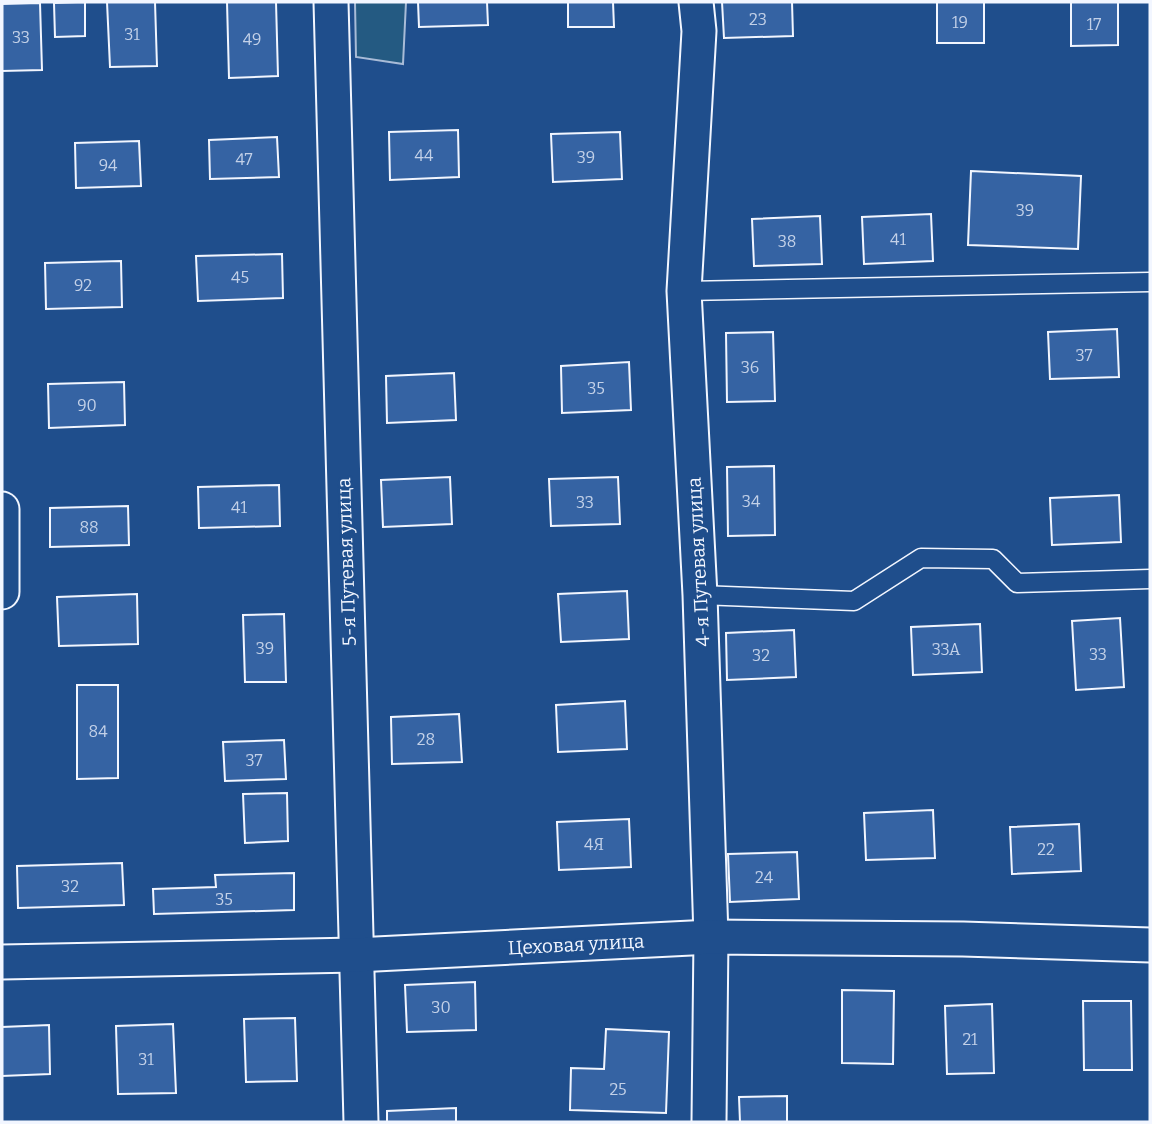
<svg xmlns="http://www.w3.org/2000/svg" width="1152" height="1124" viewBox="0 0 1152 1124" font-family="Bitter,serif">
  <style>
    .green { fill: #245a82; stroke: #a8bbd7; stroke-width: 2 }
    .building { fill: #3563a3; stroke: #f2f6ff; stroke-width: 2 }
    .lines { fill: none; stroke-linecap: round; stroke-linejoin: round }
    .service-casing { stroke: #f2f6ff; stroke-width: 21 }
    .minor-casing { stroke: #f2f6ff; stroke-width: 37 }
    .service { stroke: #1f4e8c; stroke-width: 18 }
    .minor { stroke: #1f4e8c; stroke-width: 33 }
    .labels { text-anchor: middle; stroke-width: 5; stroke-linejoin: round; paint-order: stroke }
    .number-label { font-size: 16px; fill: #c3d1e8 }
    .street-label { font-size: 19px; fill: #f2f6ff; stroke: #1f4e8c }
  </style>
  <rect width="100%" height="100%" fill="#1f4e8c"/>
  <path class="green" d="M355,2H406L403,64L356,57Z"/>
  <g class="building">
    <path d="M85,2V36L55,37L54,3Z"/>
    <path d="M107,2H155L157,66L110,67Z"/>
    <path d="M227,2H276L278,76L229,78Z"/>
    <path d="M418,2H487L488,25L419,27Z"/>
    <path d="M568,2H613L614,27H568Z"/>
    <path d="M722,2H792L793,36L724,38Z"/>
    <rect x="937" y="2" width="47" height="41"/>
    <path d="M1071,2H1118V45L1071,46Z"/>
    <path d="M40,3L42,70L2,71V4Z"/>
    <path d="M458,130L459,177L390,180L389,132Z"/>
    <path d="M620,132L622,179L553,182L551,134Z"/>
    <path d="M277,137L279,177L210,179L209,140Z"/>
    <path d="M139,141L141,186L76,188L75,143Z"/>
    <path d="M971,171L1081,176L1078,249L968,245Z"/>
    <path d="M931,214L933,261L864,264L862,217Z"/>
    <path d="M820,216L822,264L754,266L752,219Z"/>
    <path d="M282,254L283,298L198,301L196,256Z"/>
    <path d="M121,261L122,307L46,309L45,263Z"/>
    <path d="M1117,329L1119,377L1050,379L1048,332Z"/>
    <path d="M773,332L775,401L727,402L726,333Z"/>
    <path d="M629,362L631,410L562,413L561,366Z"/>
    <path d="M454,373L456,420L387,423L386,376Z"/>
    <path d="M124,382L125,425L49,428L48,384Z"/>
    <path d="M774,466L775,535L728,536L727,467Z"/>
    <path d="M450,477L452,524L383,527L381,480Z"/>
    <path d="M618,477L620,524L551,526L549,479Z"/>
    <path d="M279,485L280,526L199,528L198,487Z"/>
    <path d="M1119,495L1121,542L1052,545L1050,498Z"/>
    <path d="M128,506L129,545L50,547V508Z"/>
    <path d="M627,591L629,639L561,642L558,594Z"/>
    <path d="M137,594L138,644L59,646L57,597Z"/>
    <path d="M284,614L286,682H245L243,615Z"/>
    <path d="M1120,618L1124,687L1076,690L1072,621Z"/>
    <path d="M980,624L982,672L913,675L911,627Z"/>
    <path d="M794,630L796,677L727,680L726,633Z"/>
    <path d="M77,685H118V778L77,779Z"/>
    <path d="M625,701L627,749L558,752L556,705Z"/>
    <path d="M459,714L462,762L392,764L391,717Z"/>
    <path d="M284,740L286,779L225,781L223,742Z"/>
    <path d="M287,793L288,841L245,843L243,794Z"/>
    <path d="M933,810L935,858L866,860L864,813Z"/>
    <path d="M629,819L631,867L559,870L557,822Z"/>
    <path d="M1079,824L1081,871L1012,874L1010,827Z"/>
    <path d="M797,852L799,899L730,902L728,854Z"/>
    <path d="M122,863L124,905L18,908L17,866Z"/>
    <path d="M294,873V910L154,914L153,889L216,887L215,875Z"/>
    <path d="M475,982L476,1030L407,1032L405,985Z"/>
    <path d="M842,990L894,991L893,1064L842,1063Z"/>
    <path d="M1083,1001H1131L1132,1070H1084Z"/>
    <path d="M992,1004L994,1073L947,1074L945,1006Z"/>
    <path d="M295,1018L297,1081L246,1082L244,1019Z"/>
    <path d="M173,1024L176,1093L118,1094L116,1026Z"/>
    <path d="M49,1025L50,1074L2,1076V1027Z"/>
    <path d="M606,1029L669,1032L666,1113L570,1110L571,1068L604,1069Z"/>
    <path d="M787,1096V1122H740L739,1097Z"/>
    <path d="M456,1108V1122H387V1111Z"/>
  </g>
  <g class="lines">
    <defs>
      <g id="service">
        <path d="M684,291L1150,282"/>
        <path d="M700,595L854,601L921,558L993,559L1017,583L1150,579"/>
      </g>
      <g id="minor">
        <path d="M331,2L361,1122"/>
        <path d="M696,2L699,31L684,291L700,595L711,937L709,1122"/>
        <path d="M2,509V592"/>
        <path d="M2,962L356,955L711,937L963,939L1150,945"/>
      </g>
    </defs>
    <use href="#service" class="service-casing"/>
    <use href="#minor" class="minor-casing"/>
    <use href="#service" class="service"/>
    <use href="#minor" class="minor"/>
  </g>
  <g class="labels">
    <g class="number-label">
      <text x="758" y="25">23</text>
      <text x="960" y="28">19</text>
      <text x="1094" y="30">17</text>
      <text x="132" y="40">31</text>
      <text x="21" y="43">33</text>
      <text x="252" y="45">49</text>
      <text x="424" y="161">44</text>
      <text x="586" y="163">39</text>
      <text x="244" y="165">47</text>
      <text x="108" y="171">94</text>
      <text x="1025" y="216">39</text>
      <text x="898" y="245">41</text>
      <text x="787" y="247">38</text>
      <text x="240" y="283">45</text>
      <text x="83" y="291">92</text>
      <text x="1084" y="361">37</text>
      <text x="750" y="373">36</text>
      <text x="596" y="394">35</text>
      <text x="87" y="411">90</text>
      <text x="751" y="507">34</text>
      <text x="585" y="508">33</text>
      <text x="239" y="513">41</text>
      <text x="89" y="533">88</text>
      <text x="265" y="654">39</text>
      <text x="946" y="655">33А</text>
      <text x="1098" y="660">33</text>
      <text x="761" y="661">32</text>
      <text x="98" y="737">84</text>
      <text x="426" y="745">28</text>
      <text x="254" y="766">37</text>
      <text x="594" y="850">4Я</text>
      <text x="1046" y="855">22</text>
      <text x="764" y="883">24</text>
      <text x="70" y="892">32</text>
      <text x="224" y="905">35</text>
      <text x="441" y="1013">30</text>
      <text x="970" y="1045">21</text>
      <text x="146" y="1065">31</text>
      <text x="618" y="1095">25</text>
    </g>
    <g class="street-label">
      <text transform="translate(346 562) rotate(-92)" y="7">5-я Путевая улица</text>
      <text transform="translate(698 562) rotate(-93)" y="7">4-я Путевая улица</text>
      <text transform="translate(576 944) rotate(-3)" y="7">Цеховая улица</text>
    </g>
  </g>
  <rect width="1152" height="1124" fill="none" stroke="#f2f6ff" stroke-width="7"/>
</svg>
